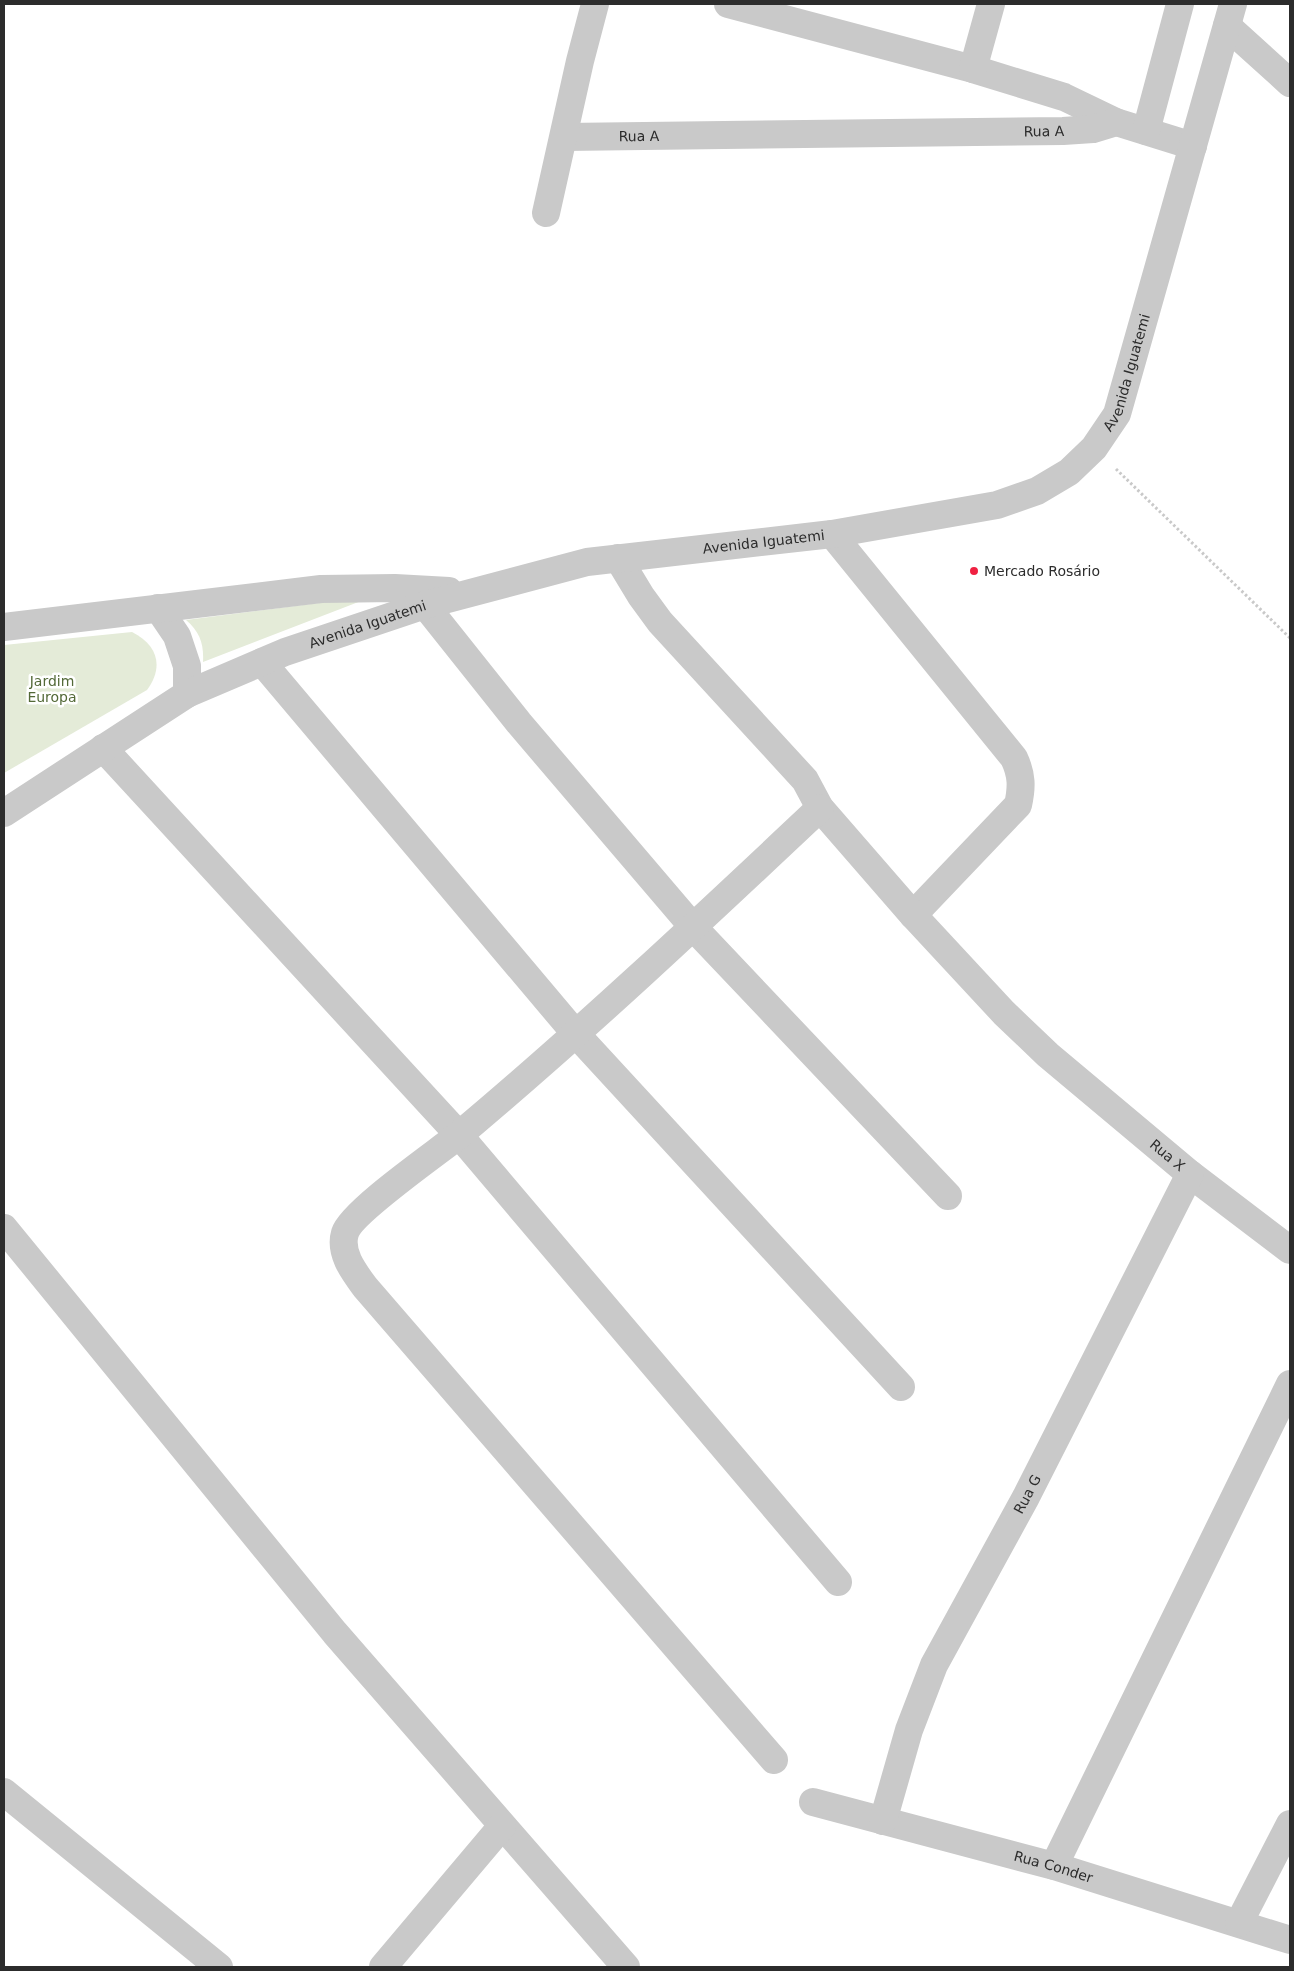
<svg xmlns="http://www.w3.org/2000/svg" width="1294" height="1971" viewBox="0 0 1294 1971" font-family="'DejaVu Sans',sans-serif">
  <style>
    .green { fill: #e4ebd8 }
    .lines { fill: none; stroke-linecap: round; stroke-linejoin: round }
    .path { stroke: #c9c9c9; stroke-width: 3; stroke-dasharray: 2.5 2.5; stroke-linecap: butt }
    .minor { stroke: #c9c9c9; stroke-width: 28 }
    .poi-dot { fill: #ef2141; stroke: #fff; stroke-width: 2 }
    .labels { text-anchor: middle; stroke-width: 5; stroke-linejoin: round; paint-order: stroke }
    .street-label { font-size: 14px; fill: #2c2c2c; stroke: #fff }
    .poi-label { font-size: 14px; fill: #2c2c2c; stroke: #fff; text-anchor: start }
    .park-label { font-size: 14px; fill: #536937; stroke: #fff }
  </style>
  <rect width="100%" height="100%" fill="#fff"/>
  <g class="green">
    <path d="M374,596L203,662C204,644 200,632 186,620Z"/>
    <path d="M132,632C158,645 164,667 147,690L4,773V645Z"/>
  </g>
  <g class="lines">
    <path class="path" d="M1116,469L1290,638"/>
    <g class="minor">
      <path d="M728,4L973,69L1064,97L1116,122L1193,146"/>
      <path d="M1227,26L1290,83"/>
      <path d="M973,69L991,4"/>
      <path d="M1146,131L1180,4"/>
      <path id="s1" d="M564,137L1063,131L1093,129L1116,122"/>
      <path d="M546,213L580,61L595,4"/>
      <path d="M832,534L1014,758C1022,775 1022,787 1018,805L913,915"/>
      <path id="s2" d="M618,558L641,596L660,622L805,780L820,808L913,915L1004,1013L1048,1055L1190,1174L1290,1250"/>
      <path d="M425,605L519,723L693,927L948,1196"/>
      <path d="M158,608L177,636L187,666V694"/>
      <path d="M4,627L321,589L395,588L449,591"/>
      <path d="M262,662L575,1033L901,1387"/>
      <path d="M103,748L459,1135L838,1582"/>
      <path id="s3" d="M4,813L187,694L285,652L425,605L587,562L832,534L997,505L1037,491L1069,472L1094,448L1117,414L1233,4"/>
      <path d="M4,1228L335,1633L626,1967"/>
      <path d="M774,1760L365,1287C354,1272 339,1253 345,1233C351,1212 438,1152 459,1135C583,1031 702,919 820,808"/>
      <path d="M4,1792L219,1967"/>
      <path id="s4" d="M813,1802L1054,1866L1290,1940"/>
      <path id="s5" d="M883,1821L909,1730L934,1665L1026,1497L1190,1174"/>
      <path d="M1054,1866L1290,1384"/>
      <path d="M1239,1923L1290,1824"/>
      <path d="M383,1967L502,1826"/>
    </g>
  </g>
  <circle class="poi-dot" cx="974" cy="571" r="5"/>
  <g class="labels">
    <g class="street-label">
      <text dy="5" stroke="none"><textPath href="#s1" startOffset="480">Rua A</textPath></text>
      <text dy="5" stroke="none"><textPath href="#s1" startOffset="75">Rua A</textPath></text>
      <text dy="5" stroke="none"><textPath href="#s3" startOffset="1252">Avenida Iguatemi</textPath></text>
      <text dy="5" stroke="none"><textPath href="#s3" startOffset="818">Avenida Iguatemi</textPath></text>
      <text dy="5" stroke="none"><textPath href="#s3" startOffset="412">Avenida Iguatemi</textPath></text>
      <text dy="5" stroke="none"><textPath href="#s2" startOffset="815">Rua X</textPath></text>
      <text dy="5" stroke="none"><textPath href="#s5" startOffset="359">Rua G</textPath></text>
      <text dy="5" stroke="none"><textPath href="#s4" startOffset="249">Rua Conder</textPath></text>
    </g>
    <g class="poi-label">
      <text x="984" y="576">Mercado Rosário</text>
    </g>
    <g class="park-label">
      <text x="52" y="686">Jardim<tspan x="52" dy="16">Europa</tspan></text>
    </g>
  </g>
  <rect width="1294" height="1971" fill="none" stroke="#2c2c2c" stroke-width="10"/>
</svg>
